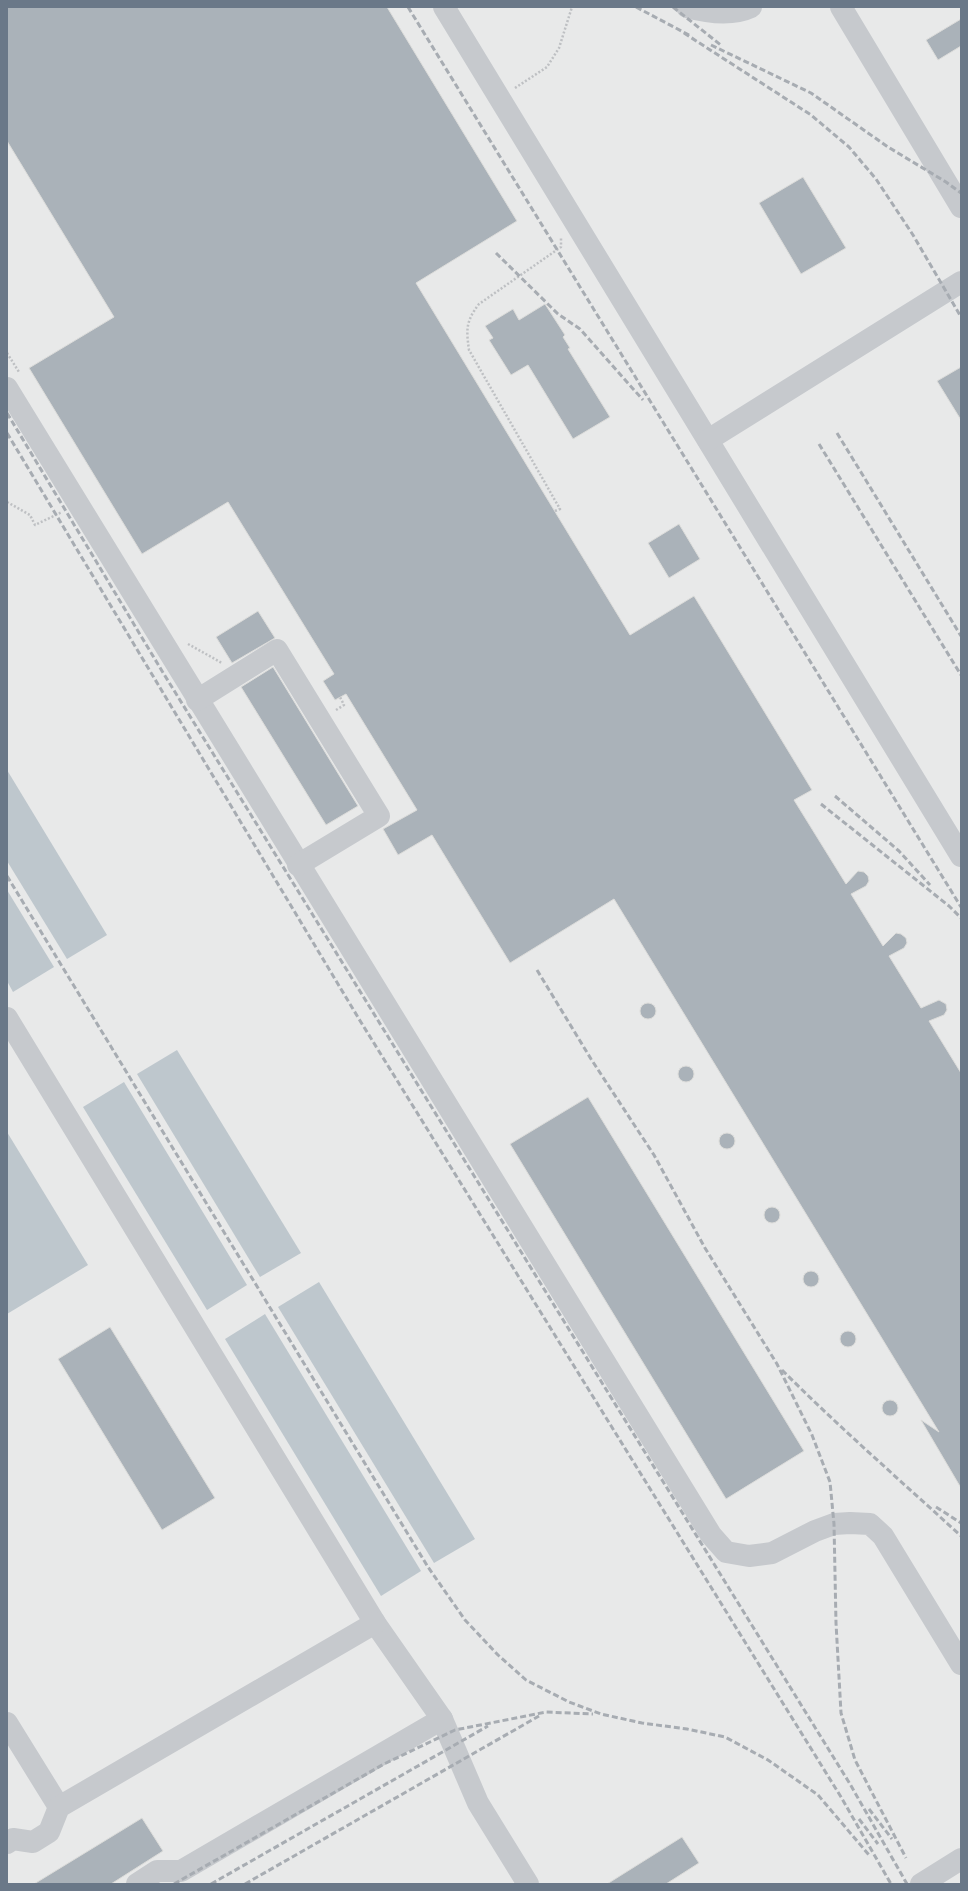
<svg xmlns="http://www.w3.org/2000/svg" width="968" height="1891" viewBox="0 0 968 1891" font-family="Lato,sans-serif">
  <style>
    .built { fill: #e8e9e9 }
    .water { fill: #bec7cd }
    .building { fill: #aab2b9; stroke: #dcdcda }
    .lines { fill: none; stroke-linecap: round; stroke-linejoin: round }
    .path { stroke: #bec0c3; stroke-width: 2.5; stroke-dasharray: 2 2; stroke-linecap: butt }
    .minor { stroke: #c6c9cd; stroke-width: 22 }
    .rail { stroke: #a7acb2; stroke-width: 3; stroke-dasharray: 6 3; stroke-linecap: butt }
  </style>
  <rect width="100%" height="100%" fill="#fafaf8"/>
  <rect class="built" x="7" y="7" width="954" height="1877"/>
  <g class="water">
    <path d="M7,770L107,935L67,959L7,861Z"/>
    <path d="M7,890L54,967L13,992L7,981Z"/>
    <path d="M177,1050L301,1253L260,1277L137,1074Z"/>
    <path d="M124,1082L247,1285L207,1310L83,1107Z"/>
    <path d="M7,1132L88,1265L7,1314Z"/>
    <path d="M319,1282L475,1539L434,1563L278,1307Z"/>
    <path d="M265,1314L421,1571L381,1596L225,1339Z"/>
  </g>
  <g class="building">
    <path d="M7,7H387L517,221L416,283L630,635L694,596L812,790L794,800L846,884L858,871L864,872L868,876L869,881L866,886L851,894L883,946L896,933L901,934L906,938L907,943L904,948L889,956L921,1008L939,1000L946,1004L947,1010L944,1015L929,1021L961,1073V1488L921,1420L939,1432L614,899L510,963L432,835L398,855L383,829L417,810L346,694L335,700L323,681L334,674L228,502L142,554L29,368L114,317L7,141Z"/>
    <path d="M961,19V46L938,60L926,40Z"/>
    <path d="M803,177L846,248L801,274L759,203Z"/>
    <path d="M545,304L565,335L563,337L570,348L568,349L610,417L573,439L528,365L511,375L489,340L493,338L485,326L513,309L519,320Z"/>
    <path d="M961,367V420L937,381Z"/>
    <path d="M679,524L700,559L669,578L648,543Z"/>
    <path d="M258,611L275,638L232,663L216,637Z"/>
    <path d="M273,667L358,806L326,825L241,687Z"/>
    <circle cx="648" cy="1011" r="8"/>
    <circle cx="686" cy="1074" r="8"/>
    <path d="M588,1097L804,1451L726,1499L510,1144Z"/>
    <circle cx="727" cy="1141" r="8"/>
    <circle cx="772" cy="1215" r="8"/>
    <circle cx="811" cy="1279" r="8"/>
    <path d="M110,1327L215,1498L162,1530L58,1359Z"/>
    <circle cx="848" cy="1339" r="8"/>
    <circle cx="890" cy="1408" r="8"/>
    <path d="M142,1818L163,1851L111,1884H34Z"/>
    <path d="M682,1837L699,1863L666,1884H607Z"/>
  </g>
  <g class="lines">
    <g class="path">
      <path d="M515,88L547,67L559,48L572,7"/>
      <path d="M7,353L19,372"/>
      <path d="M7,502L30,515L35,525L62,512"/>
      <path d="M555,511L560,509L469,350C466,329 466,321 479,304L561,247V237"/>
      <path d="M188,644L222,663"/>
      <path d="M336,710L344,705L340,697"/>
    </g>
    <g class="minor">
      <path d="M444,7L961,856"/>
      <path d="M687,7C706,12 732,16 751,7"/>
      <path d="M841,7L961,207"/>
      <path d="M7,388L711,1535L726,1552L749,1556L772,1553L815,1531L834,1524L850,1523L870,1524L883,1536L961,1664"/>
      <path d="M708,440L961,282"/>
      <path d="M197,700L277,650L379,816L298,865"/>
      <path d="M7,1018L375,1623L442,1719L478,1803L528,1884"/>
      <path d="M7,1723L59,1807"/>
      <path d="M7,1843L13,1839L33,1842L49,1832L59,1807L375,1623"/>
      <path d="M137,1884L157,1871H181L442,1719"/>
      <path d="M921,1884L961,1859"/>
    </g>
    <g class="rail">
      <path d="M408,7L961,907"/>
      <path d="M636,7L689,35"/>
      <path d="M673,7L722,46"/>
      <path d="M684,33L811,115L849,147L876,179L913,235L961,317"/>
      <path d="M711,45L811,93L888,147L946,182L961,193"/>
      <path d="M496,253L558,314L580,329L643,400"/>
      <path d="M7,413L162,671L850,1784L907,1884"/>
      <path d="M7,433L359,1019L841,1797L891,1884"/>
      <path d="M837,433L961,636"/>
      <path d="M819,444L961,675"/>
      <path d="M835,796L899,851L930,885"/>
      <path d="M821,804L949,906L961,918"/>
      <path d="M7,876L428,1567L465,1620L498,1655L526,1680L569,1702L601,1714L642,1723L687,1729L725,1737L768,1760L818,1795L869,1855"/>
      <path d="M537,970L591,1059L654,1155L705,1248L777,1364L812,1435L830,1482L834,1524L836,1623L841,1713L855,1760L906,1858"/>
      <path d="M782,1370C840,1428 901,1481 961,1536"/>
      <path d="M936,1507L961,1523"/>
      <path d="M869,1809L892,1839"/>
      <path d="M859,1819L878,1844"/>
      <path d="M174,1884L384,1764L455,1730L546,1712L593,1714"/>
      <path d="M211,1884L488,1726"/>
      <path d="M245,1884L539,1716"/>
    </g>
  </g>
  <rect width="968" height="1891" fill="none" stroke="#6a7888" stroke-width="16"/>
</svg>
